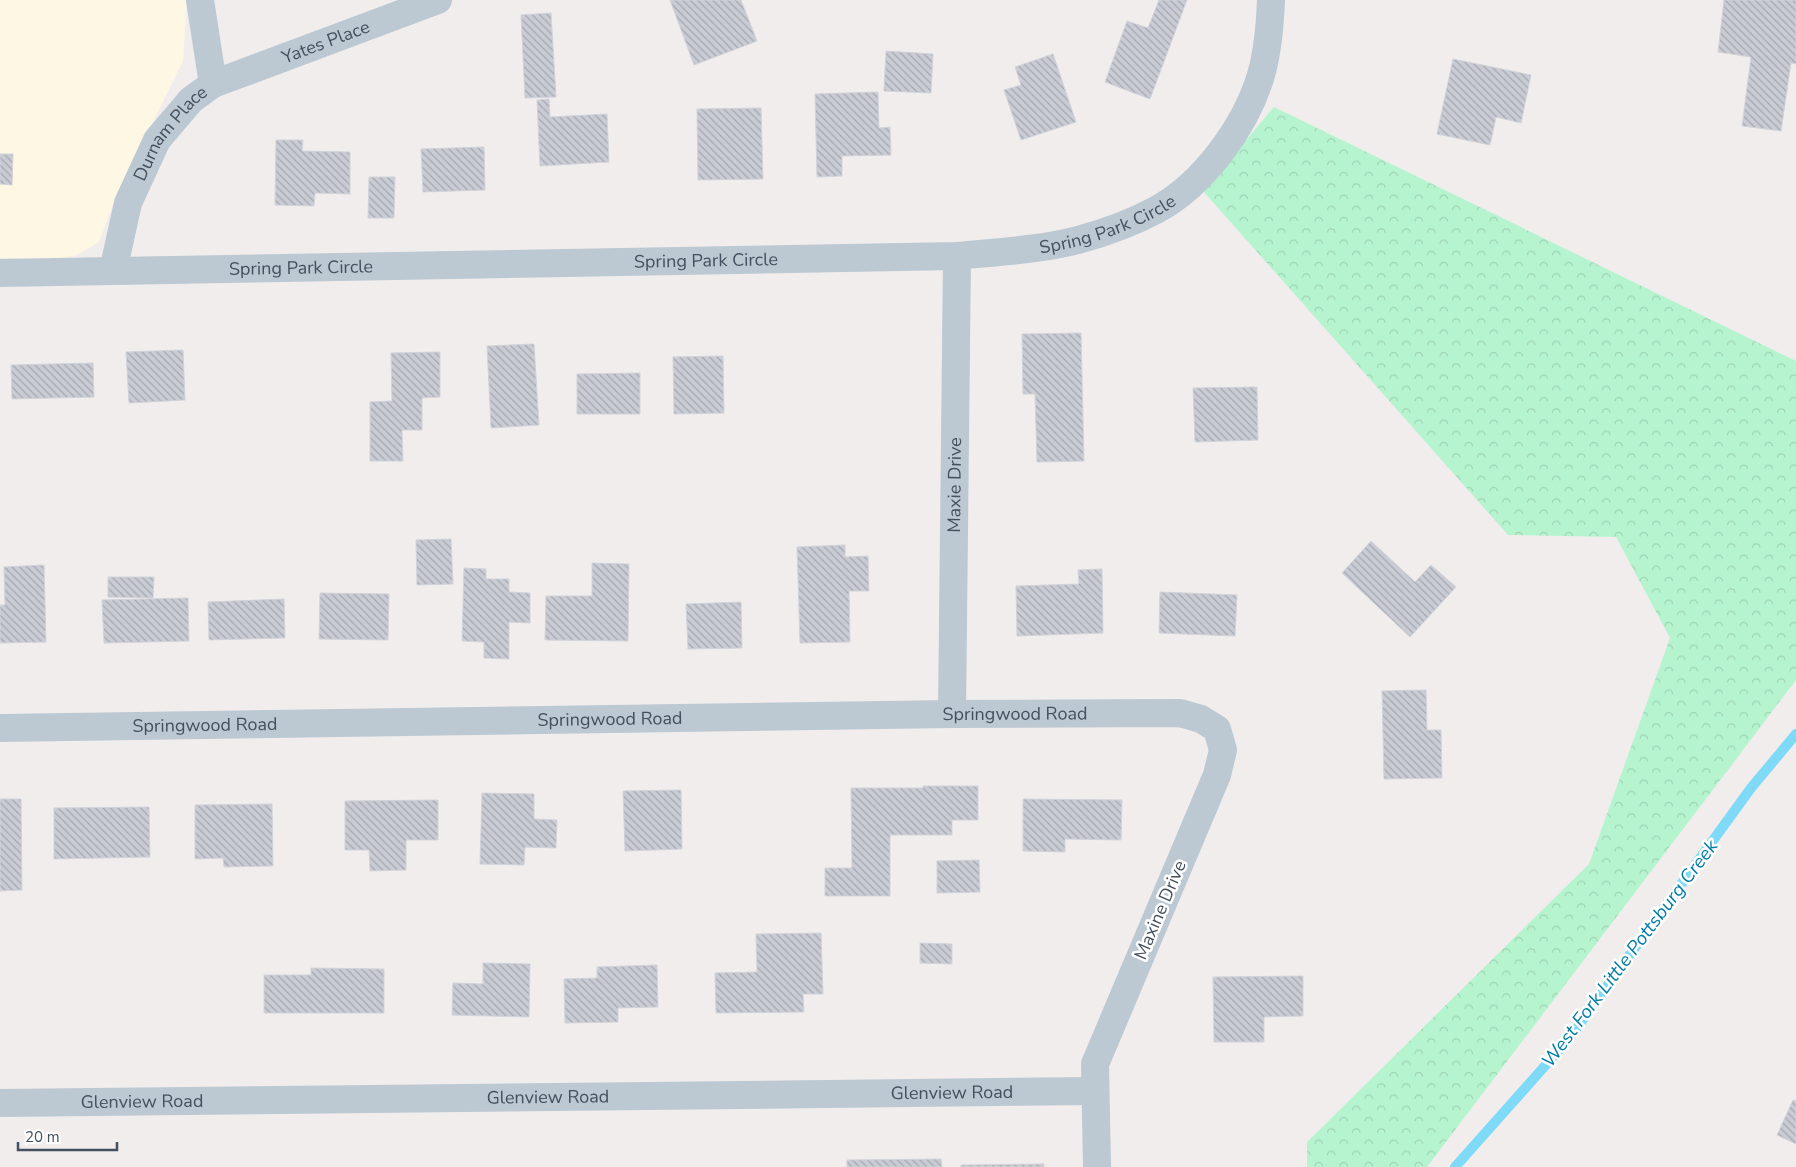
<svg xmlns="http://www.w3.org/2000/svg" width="1796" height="1167" viewBox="0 0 1796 1167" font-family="'Nunito Sans',sans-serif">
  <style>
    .commercial { fill: #fef7e4 }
    .forest { fill: url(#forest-crowns) }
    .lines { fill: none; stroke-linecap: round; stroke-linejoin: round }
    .stream { stroke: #7edaf6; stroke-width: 10 }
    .building { fill: url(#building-back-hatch); stroke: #d1d3da }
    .minor { stroke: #bcc8d2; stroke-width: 28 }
    .labels { text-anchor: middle; stroke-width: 5; stroke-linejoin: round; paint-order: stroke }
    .street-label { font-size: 18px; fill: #44505d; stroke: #fff }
    .water-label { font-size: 19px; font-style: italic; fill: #027da4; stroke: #fff }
  </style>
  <defs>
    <pattern id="forest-crowns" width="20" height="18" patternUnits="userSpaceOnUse" patternTransform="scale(1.25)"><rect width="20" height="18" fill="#b6f4cf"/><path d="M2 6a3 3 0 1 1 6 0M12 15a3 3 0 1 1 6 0" fill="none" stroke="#9ed3b4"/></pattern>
    <pattern id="building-back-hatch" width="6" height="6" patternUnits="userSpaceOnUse" patternTransform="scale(1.25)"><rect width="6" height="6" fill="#c9ccd4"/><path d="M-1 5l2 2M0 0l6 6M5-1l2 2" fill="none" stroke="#a5a8af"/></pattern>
  </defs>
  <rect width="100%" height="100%" fill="#f1eded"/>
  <path class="commercial" d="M0,0H187L183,61L115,199L99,242L75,256L53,259L0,258Z"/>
  <path class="forest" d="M1274,107L1796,361V680L1427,1167H1307V1142L1589,864L1670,638L1616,537L1508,535L1203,191Z"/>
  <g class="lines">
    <path class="stream" d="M1455,1167L1568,1040L1751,788L1796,734"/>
  </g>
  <g class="building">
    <path d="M670,0H741L757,41L694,65Z"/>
    <path d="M1159,0H1187L1150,99L1105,82L1127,21L1148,28Z"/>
    <path d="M1724,0H1796V64L1791,63L1781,131L1742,126L1751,57L1718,52Z"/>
    <path d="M551,13L556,97L525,98L521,15Z"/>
    <path d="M886,51L933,54L931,93L884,91Z"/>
    <path d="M1053,54L1076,122L1021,140L1004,90L1021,85L1015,67Z"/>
    <path d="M1453,59L1531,75L1521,123L1496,117L1490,145L1437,134Z"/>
    <path d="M878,92L879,128L890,127L891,155L842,156V176L817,177L815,94Z"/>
    <path d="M549,99L550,117L607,114L609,162L540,166L537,100Z"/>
    <path d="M761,108L763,179L698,180L697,109Z"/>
    <path d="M276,140H303L302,151L350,152V194L315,193L314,206L275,205Z"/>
    <path d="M484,147L485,190L423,192L421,149Z"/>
    <path d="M0,154H13L12,185L0,184Z"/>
    <path d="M369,177H395L394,218H368Z"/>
    <path d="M1081,333L1084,461L1037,462L1035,394H1023L1022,334Z"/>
    <path d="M534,344L539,425L491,428L487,346Z"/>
    <path d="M183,350L185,400L129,403L126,352Z"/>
    <path d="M440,352V397L422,398V430H402L403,461H370V402L392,401L391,353Z"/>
    <path d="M723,356L724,413L674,414L673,357Z"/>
    <path d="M93,363L94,397L12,399L11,365Z"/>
    <path d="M640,373V414H577V374Z"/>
    <path d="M1257,387L1258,440L1195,442L1193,388Z"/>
    <path d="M451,539L453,584L417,585L416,540Z"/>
    <path d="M1371,541L1415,582L1431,565L1456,587L1410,637L1342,573Z"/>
    <path d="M845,545V557L868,556L869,591H849L850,642L800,643L797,547Z"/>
    <path d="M592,563L629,564L628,641L545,640L546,596H592Z"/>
    <path d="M44,565L46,642L0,643V605H5L4,567Z"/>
    <path d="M464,568L486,569V579H509V592L530,593V623L509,622V659L484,658V642L462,641Z"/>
    <path d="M1102,569L1103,633L1017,636L1016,586L1079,584L1078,570Z"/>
    <path d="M108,577H154L153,598L108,597Z"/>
    <path d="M1160,592L1237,595L1235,636L1159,633Z"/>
    <path d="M320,593L389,594L388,640L319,639Z"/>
    <path d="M188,598L189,641L104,643L102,600Z"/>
    <path d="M284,599L285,638L209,640L208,602Z"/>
    <path d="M741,602L742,648L688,649L686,604Z"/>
    <path d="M1426,690L1427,730H1441L1442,778L1384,779L1382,691Z"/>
    <path d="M923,786H978V820H952V835H890V896H825V868H852L851,788H923Z"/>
    <path d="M681,790L682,849L625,851L623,791Z"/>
    <path d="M482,793L534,794V819L557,820L556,848L525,847L524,865L480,864Z"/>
    <path d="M0,799H21L22,890L0,891Z"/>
    <path d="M1023,799L1122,800L1121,840L1065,839V852L1023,851Z"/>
    <path d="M438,800V840H406V870L370,871L369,850H345V801Z"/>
    <path d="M272,804L273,866L224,867L223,858L195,859V805Z"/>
    <path d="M149,807L150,857L54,859V808Z"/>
    <path d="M979,860L980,892L937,893V861Z"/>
    <path d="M821,933L823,994H803L804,1012L716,1013L715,973L757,972L756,934Z"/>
    <path d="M920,943L952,944V964L920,963Z"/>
    <path d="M483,963L530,964L529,1017L452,1015L453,983L483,984Z"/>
    <path d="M657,965L658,1007L618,1008V1022L565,1023L564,979L597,978V967Z"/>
    <path d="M311,968L384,969V1013H264V975H311Z"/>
    <path d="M1303,976V1016L1264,1017V1042H1214L1213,977Z"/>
    <path d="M1793,1100L1796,1101V1144L1777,1135Z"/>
    <path d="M941,1159L942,1167H847V1160Z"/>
    <path d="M1044,1164V1167H961V1165Z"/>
  </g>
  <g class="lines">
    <g class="minor">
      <path d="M200,0L213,84"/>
      <path id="s1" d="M113,271L128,203L157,140L191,100L213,84L438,0"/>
      <path id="s2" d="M0,273L957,256C997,252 1039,250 1078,240C1104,233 1132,223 1156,210C1203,185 1246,126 1261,75C1268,51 1270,25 1271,0"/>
      <path id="s3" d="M952,714L957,256"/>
      <path id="s4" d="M0,728L952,714L1180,713L1201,719L1217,729L1223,750L1217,775L1095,1064L1097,1167"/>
      <path id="s5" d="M0,1103L1095,1091"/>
    </g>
  </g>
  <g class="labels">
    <g class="street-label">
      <text dy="6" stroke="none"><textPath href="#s1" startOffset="339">Yates Place</textPath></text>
      <text dy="6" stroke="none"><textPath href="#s1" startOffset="152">Durnam Place</textPath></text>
      <text dy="6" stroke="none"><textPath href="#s2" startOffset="1112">Spring Park Circle</textPath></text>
      <text dy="6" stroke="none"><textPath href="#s2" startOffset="706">Spring Park Circle</textPath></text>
      <text dy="6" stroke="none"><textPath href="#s2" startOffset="301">Spring Park Circle</textPath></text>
      <text dy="6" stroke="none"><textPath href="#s3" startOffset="229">Maxie Drive</textPath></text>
      <text dy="6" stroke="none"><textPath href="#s4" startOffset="1015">Springwood Road</textPath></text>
      <text dy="6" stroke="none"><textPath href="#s4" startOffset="610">Springwood Road</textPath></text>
      <text dy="6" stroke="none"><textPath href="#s4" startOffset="205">Springwood Road</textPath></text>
      <text transform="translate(1160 910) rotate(-67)" y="6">Maxine Drive</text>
      <text dy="6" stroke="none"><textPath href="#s5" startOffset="952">Glenview Road</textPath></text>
      <text dy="6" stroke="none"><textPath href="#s5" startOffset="548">Glenview Road</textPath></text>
      <text dy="6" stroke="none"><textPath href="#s5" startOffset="142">Glenview Road</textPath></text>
    </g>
    <g class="water-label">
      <text transform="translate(1629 953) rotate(-53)" y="7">West Fork Little Pottsburg Creek</text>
    </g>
  </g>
  <path d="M18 1142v8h99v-8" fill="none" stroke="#44505d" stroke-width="2.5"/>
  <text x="25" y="1142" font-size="15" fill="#44505d" stroke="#ffffff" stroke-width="4" paint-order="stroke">20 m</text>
</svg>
